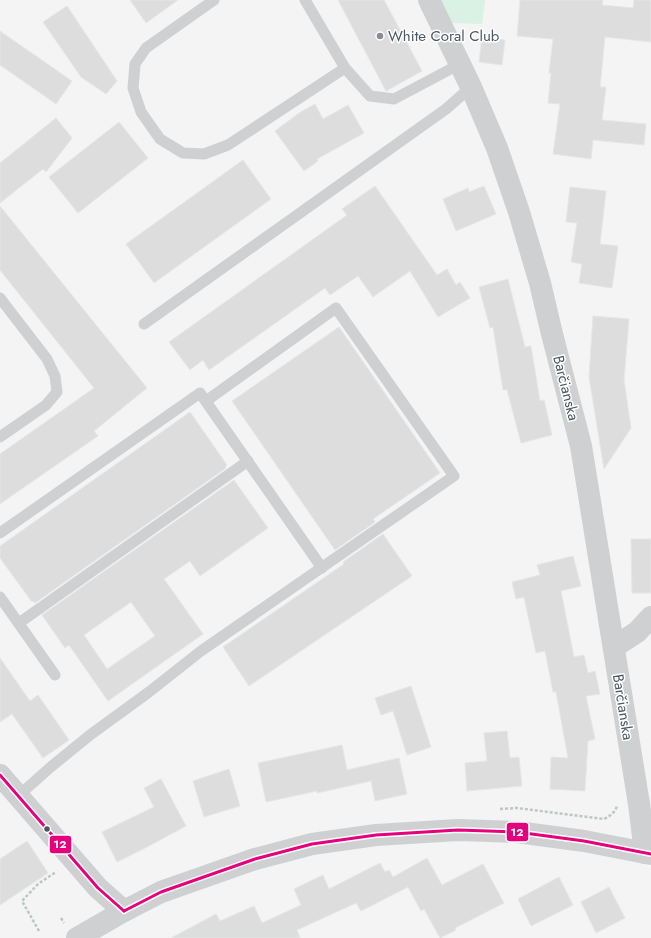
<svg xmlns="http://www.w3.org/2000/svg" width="651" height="938" viewBox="0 0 651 938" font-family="Jost,sans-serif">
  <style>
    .green { fill: #d9f2e3 }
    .building { fill: #ddddde; stroke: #e5e6e7; fill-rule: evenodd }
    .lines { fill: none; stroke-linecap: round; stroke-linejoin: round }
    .path { stroke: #bcc7c4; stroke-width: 2.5; stroke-dasharray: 3 2; stroke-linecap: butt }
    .lane { stroke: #ced0d2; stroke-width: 11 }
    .street { stroke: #ced0d2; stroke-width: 22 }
    .bus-1-casing { stroke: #fff; stroke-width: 6 }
    .bus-1 { stroke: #e5007d; stroke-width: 3 }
    .poi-dot { fill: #868d94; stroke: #fff; stroke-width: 1.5 }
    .bus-dot { fill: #4a5661; stroke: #fff; stroke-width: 1.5 }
    .labels { text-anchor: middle; stroke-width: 3; stroke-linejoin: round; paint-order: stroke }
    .poi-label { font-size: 15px; fill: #4a5661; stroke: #fff; text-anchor: start }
    .street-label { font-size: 15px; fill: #4a5661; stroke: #fff }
    .line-badge { stroke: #fff; stroke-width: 1.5 }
    .badge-label { font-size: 11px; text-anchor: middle; font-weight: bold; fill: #fff }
  </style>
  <rect width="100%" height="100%" fill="#f4f4f4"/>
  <path class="green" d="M437,0H485L482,24L450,23Z"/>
  <g class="building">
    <path d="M130,0H178L146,23Z"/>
    <path d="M338,0H384L422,71L386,91Z"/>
    <path d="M520,0H603L602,5L633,8L634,0H651V42L605,37L600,87H606L602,120L646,124L644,145L593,140L591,159L553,154L560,104L548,103L551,73H549L553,39L517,36Z"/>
    <path d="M67,6L117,81L106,94L81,77L43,22Z"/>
    <path d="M0,31L72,81L56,104L0,65Z"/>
    <path d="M482,37L505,40L502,65L479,62Z"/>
    <path d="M315,104L323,119L348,105L364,133L317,159L318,161L304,171L275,131L299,113Z"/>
    <path d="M56,118L72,138L46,172L43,169L0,203V163Z"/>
    <path d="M119,122L148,158L78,213L49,177Z"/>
    <path d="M243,160L271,199L154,283L126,244Z"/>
    <path d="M375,186L437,275L447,269L456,285L460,282L470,298L438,317L410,271L373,297L358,276L330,295L325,288L209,370L203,360L190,370L169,342L347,215L342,209Z"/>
    <path d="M484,186L496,214L456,231L443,199L468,188L469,192Z"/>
    <path d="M570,187L606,191L600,244L618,246L612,288L579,283L582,264L571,262L577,223L566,222Z"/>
    <path d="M0,206L147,388L94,431L98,436L0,504V454L94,388L0,270Z"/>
    <path d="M508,279L525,347L531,346L540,401L544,400L552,435L521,443L507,390H503L493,327L490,328L479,287Z"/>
    <path d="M593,316L629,319L624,380L631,428L604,469L589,377Z"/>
    <path d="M339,327L440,473L373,519L375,522L335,550L232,401Z"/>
    <path d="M190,412L227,465L225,467L226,468L35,603L33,601L32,602L0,558V546Z"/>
    <path d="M234,480L268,528L200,576L190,561L164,579L203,634L108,701L69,645L65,648L42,615ZM131,602L155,636L107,669L84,635Z"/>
    <path d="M383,534L412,576L249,686L223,647L344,564L343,562Z"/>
    <path d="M631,539H651V593H632Z"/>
    <path d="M573,556L581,586L561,591L574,657L584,655L588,673L595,671L600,694L586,696L595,739L588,741L585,791L550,789L551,757L568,758L556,692H553L545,651L536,653L524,597L516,599L512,582L540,575L537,565Z"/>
    <path d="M0,658L30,701L38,695L69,740L43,758L12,714L0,722Z"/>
    <path d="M411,686L431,747L407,755L393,711L381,715L375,698Z"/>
    <path d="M507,731L510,758L519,757L522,786L467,791L465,763L487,761L484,733Z"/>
    <path d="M342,745L347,770L399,758L407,794L375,801L371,781L317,793V791L266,802L258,763Z"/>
    <path d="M229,769L240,806L204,817L193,781Z"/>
    <path d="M161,779L186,826L149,846L117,862L102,832L154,807L144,788Z"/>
    <path d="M27,841L48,873L0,905V859Z"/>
    <path d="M427,858L442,885L483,864L504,903L455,928L456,930L440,938L424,909L421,911L408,887L361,911L356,903L297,930L300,938H171L216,914L220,921L254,906L262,923L301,905L294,889L323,875L329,889L380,863L385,872L389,870L393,877Z"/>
    <path d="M559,877L573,905L531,926L518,899Z"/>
    <path d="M609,887L625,918L596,933L581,902Z"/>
  </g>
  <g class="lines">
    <g class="path">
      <path d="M500,809L517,808L604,819C610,816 616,812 617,805"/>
      <path d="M61,918L64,923"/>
      <path d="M39,931L22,901L38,884L56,872"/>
    </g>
    <g class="lane">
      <path d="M214,0L146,48L135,64L133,88L141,112L160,139L183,153L204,154L228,145L345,68L305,0"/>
      <path d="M345,68L370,96L394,99L460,64"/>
      <path d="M0,298L47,359L55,376L57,392L46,405L0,437"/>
      <path d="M144,324L446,109L471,87"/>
      <path d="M0,533L200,393L322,568"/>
      <path d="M0,597L55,675"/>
      <path d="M19,623L248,461"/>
      <path d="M18,796L52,766L90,735L149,692L201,651L454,476L336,308L206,401"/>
    </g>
    <g class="street">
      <path d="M429,0L471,87L497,148L519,212L540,283L552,334L581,446L639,804L645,853"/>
      <path d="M614,647L637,632L651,617"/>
      <path d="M0,775L98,888L124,911"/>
      <path d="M77,938L124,911L161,892L255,859L312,844L376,835L458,830L517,832L584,841L651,854"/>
    </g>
    <defs>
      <g id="bus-1">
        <path d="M0,775L98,888L124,911"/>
        <path d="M124,911L161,892L255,859L312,844L376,835L458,830L517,832L584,841L651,854"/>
      </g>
    </defs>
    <use href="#bus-1" class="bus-1-casing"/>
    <use href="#bus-1" class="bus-1"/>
  </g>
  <circle class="poi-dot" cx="380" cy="36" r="4"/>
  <circle class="bus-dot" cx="47" cy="829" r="3.5"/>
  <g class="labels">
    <g class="poi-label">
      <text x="388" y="41">White Coral Club</text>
    </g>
    <g class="street-label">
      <text transform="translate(566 388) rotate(76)" y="5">Barčianska</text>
      <text transform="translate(623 707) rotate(81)" y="5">Barčianska</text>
    </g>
  </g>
  <g class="line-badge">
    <rect x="506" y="822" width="23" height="20" rx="4" fill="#e5007d"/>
    <rect x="49" y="835" width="23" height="19" rx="4" fill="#e5007d"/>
  </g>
  <g class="badge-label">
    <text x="517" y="836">12</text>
    <text x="60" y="848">12</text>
  </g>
</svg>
